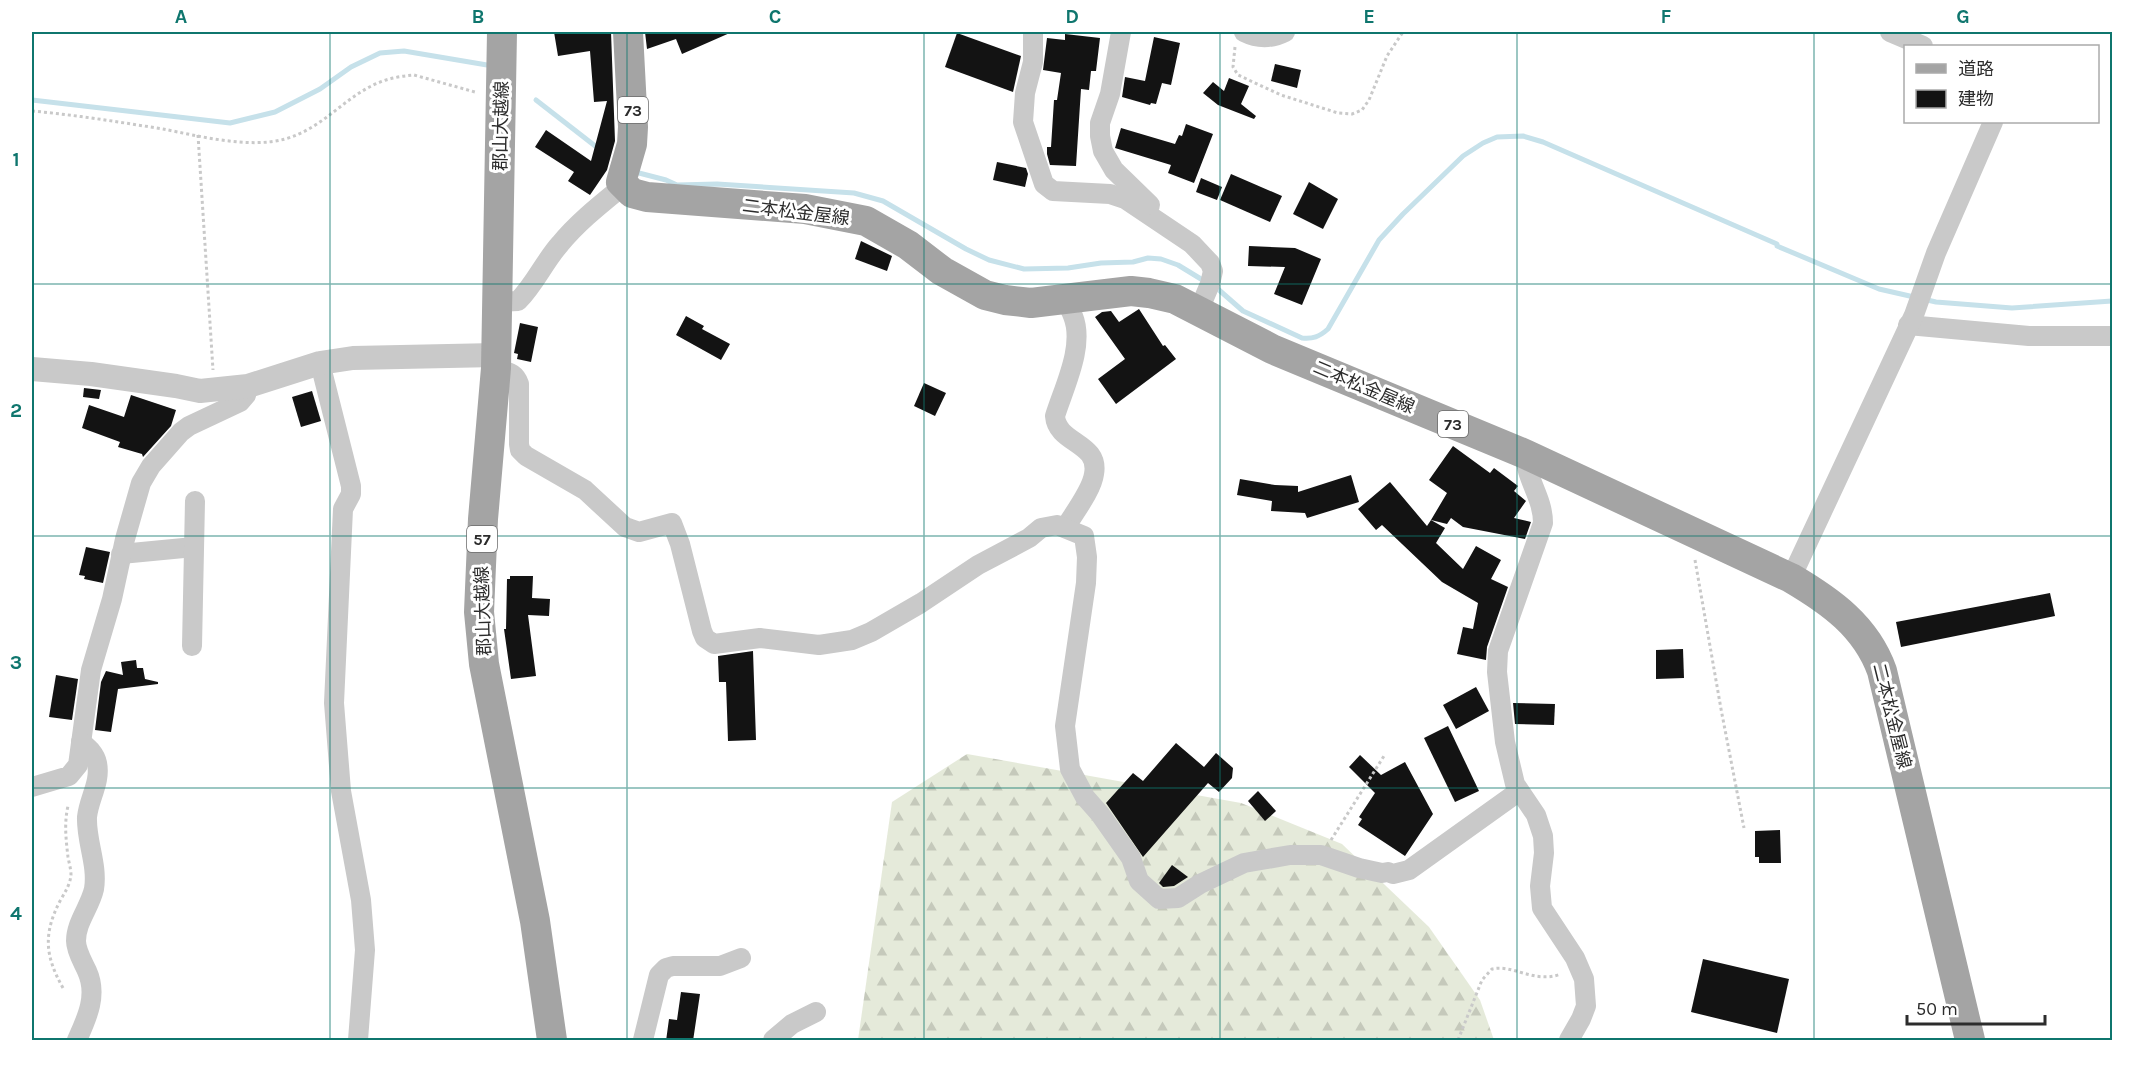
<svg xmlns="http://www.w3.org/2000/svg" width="2144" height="1072" viewBox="0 0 2144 1072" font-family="Karla,'Noto Sans JP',sans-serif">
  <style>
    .forest { fill: url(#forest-firs) }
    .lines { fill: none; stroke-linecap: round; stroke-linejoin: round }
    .stream { stroke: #c6e1ea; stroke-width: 5 }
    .building { fill: #131313 }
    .path { stroke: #c9c9c9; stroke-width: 3; stroke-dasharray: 3 3; stroke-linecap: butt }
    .minor { stroke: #c9c9c9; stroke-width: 20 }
    .tertiary { stroke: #c9c9c9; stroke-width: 24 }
    .primary { stroke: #a4a4a4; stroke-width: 30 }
    .grid { fill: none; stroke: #0f766e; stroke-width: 1.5; stroke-opacity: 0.55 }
    .labels { text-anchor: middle; stroke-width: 6; stroke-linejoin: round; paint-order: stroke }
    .shield { fill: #fff; stroke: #6b6b6b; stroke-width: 1.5 }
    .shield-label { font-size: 16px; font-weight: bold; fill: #2c2c2c }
    .street-label { font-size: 18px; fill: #2c2c2c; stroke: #fff }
    .neatline { fill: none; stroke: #0f766e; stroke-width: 2 }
    .grid-label { font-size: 20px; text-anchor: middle; font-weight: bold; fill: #0f766e }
  </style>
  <defs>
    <pattern id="forest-firs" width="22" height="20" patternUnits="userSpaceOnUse" patternTransform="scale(1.5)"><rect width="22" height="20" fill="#e5eada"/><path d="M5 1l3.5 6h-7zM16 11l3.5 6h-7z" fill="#c5c9bb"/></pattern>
  </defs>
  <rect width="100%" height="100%" fill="#fff"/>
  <path class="forest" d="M967,754L1241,803L1342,844L1429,927L1480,1000L1494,1040H858L892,802Z"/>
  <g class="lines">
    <g class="stream">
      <path d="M32,100L230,123L275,112L320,89L351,67L380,53L404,51L493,66"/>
      <path d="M536,100L599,149"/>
      <path d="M639,173L666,180L677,185L717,184L854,193L883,201L966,249L989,260L1024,269L1068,268L1101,263L1133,262L1148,258L1161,259L1178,265L1219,290L1243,311L1302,338C1313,339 1319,337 1328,329L1379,240L1403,214L1463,156L1483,143L1497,137L1523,136L1543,142L1777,244V246L1879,289L1936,302L2012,308L2112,301"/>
    </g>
  </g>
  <g class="building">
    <path d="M554,32H611L615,141L607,170L590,195L568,181L574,172L535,147L546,130L591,161L607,101L594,102L590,51L558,56Z"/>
    <path d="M645,32H732L682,54L676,39L647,49Z"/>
    <path d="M957,33L1021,56L1013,92L945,67Z"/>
    <path d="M1065,34L1100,38L1096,71H1091L1089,90L1081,89L1076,166L1050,165L1047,154V147H1051L1054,100H1057L1061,73L1043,70L1047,38L1065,40Z"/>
    <path d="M1154,37L1180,43L1171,85L1162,83L1156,104L1151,103L1150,105L1122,97L1125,77L1145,81Z"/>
    <path d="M1275,64L1301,70L1297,88L1271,81Z"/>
    <path d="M1229,78L1249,86L1241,104L1256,116L1254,119L1218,105L1203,93L1213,82L1224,91Z"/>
    <path d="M1186,124L1213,134L1194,183L1168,173L1171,165L1115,148L1121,128L1175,144L1179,135L1182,136Z"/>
    <path d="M997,162L1026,168L1028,174L1025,187L993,180Z"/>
    <path d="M1231,174L1282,196L1270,222L1220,200Z"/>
    <path d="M1201,178L1222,187L1217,200L1196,192Z"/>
    <path d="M1309,182L1338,199L1323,229L1293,214Z"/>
    <path d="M861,241L892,256L887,271L855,259Z"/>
    <path d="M1249,246L1295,248L1321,259L1302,305L1274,294L1285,267L1248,266Z"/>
    <path d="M1139,309L1163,346L1165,345L1176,359L1116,404L1098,379L1125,359L1095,317L1102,312L1111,311L1119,322Z"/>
    <path d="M686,316L704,326L702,329L730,344L721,360L676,335Z"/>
    <path d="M520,323L538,327L531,362L517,359L518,354L514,353Z"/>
    <path d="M924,383L946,393L935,416L914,406Z"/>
    <path d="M84,388L101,390L99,399L83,397Z"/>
    <path d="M312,391L321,421L301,427L292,397Z"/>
    <path d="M131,395L176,410L171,426L143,457L142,454L118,447L120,442L82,428L89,405L124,417Z"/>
    <path d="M1453,446L1490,473L1494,468L1518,486L1514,491L1526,501L1514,518L1531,522L1525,539L1463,527L1451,518L1447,524L1431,520L1447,493L1429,480Z"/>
    <path d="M1351,475L1359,502L1307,518L1305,513L1271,511L1272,501L1237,495L1240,479L1275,485L1298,486V492Z"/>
    <path d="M1390,482L1427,526L1431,520L1445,528L1436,543L1463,569L1476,546L1501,560L1491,579L1508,587L1487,647L1486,660L1457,654L1463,627L1473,629L1478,603L1442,582L1382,525L1376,530L1358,509Z"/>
    <path d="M86,547L110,552L103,583L84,579L85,576L79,575Z"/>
    <path d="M510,576H533L532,598L550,599L549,616L528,615L536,676L511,679L504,629H506L507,579H510Z"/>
    <path d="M2050,593L2055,616L1901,647L1896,622Z"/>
    <path d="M1683,649L1684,678L1656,679V650Z"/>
    <path d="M753,651L756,740L728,741L726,682H719L718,656Z"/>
    <path d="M136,660L137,668H143L145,679L158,682V684L118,689L111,732L95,730L101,682L106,671L123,675L121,662Z"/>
    <path d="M56,675L78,679L72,720L49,717Z"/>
    <path d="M1476,687L1489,711L1456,729L1443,705Z"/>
    <path d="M1513,703L1555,704L1554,725L1515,724Z"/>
    <path d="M1448,726L1479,791L1455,802L1424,738Z"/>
    <path d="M1176,743L1204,767L1216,753L1233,768L1232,778L1219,792L1208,783L1143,857L1106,803L1133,773L1143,781Z"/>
    <path d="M1360,755L1381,775L1405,762L1433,814L1405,856L1358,825L1362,819L1359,817L1375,793L1349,767Z"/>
    <path d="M1258,791L1276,811L1265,821L1248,801Z"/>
    <path d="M1780,830L1781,863H1759V857H1755V831Z"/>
    <path d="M1172,865L1188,877L1174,886L1163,887L1159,883Z"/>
    <path d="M1703,959L1789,979L1777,1033L1691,1012Z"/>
    <path d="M681,992L700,994L693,1041H666L669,1019L677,1020Z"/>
  </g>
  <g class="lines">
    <g class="path">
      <path d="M1235,47L1233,67L1238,75L1281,95L1338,113L1352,114L1362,110L1369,100L1387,56L1403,32"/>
      <path d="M32,111C76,115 119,122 163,129C199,136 249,149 285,139C324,128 344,97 378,83C389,78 402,76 414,75L475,92"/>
      <path d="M198,135L213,370"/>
      <path d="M1695,560L1721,709L1744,828"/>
      <path d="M1331,840L1384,756"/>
      <path d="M63,988C45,956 43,934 60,901C65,892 70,885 71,875C71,869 69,863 68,857C66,840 64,823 68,806"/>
      <path d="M1458,1040L1482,980L1492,969C1513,964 1534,984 1561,974"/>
    </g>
    <g class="minor">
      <path d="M1033,32V62L1025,93L1023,122L1044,184L1053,191L1110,194L1125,199L1192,244L1210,263L1213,271L1210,284L1199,310"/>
      <path d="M1121,32L1110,94L1100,123V136L1103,151L1114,170L1150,205"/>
      <path d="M1244,32C1258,39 1271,39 1285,32"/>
      <path d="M1890,32L1923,46"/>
      <path d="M1065,299C1067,304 1071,310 1073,316C1085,346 1064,387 1055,416C1057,444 1100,442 1094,474C1092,490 1074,513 1065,528"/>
      <path d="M498,302L518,301C535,284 544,262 560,244C578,222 601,204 623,186"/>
      <path d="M1908,325L2029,336H2112"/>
      <path d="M320,363L351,486V494L343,509L334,703L341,791L361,900L365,950L358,1040"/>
      <path d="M496,368C507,372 515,372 519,384V444L520,450L526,456L585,490L625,527L639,532L672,523L680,544L702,631L705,638L714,644L760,638L819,645L852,640L871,632L921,603L978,565L1029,538L1041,528L1057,525L1084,536L1087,557L1086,583L1065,726L1070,769L1085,797L1100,814L1131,858L1139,881L1159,899L1178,898L1200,884L1244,863L1290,855H1321L1359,868L1382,873L1388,872L1393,874L1409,870L1518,792"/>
      <path d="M1525,454C1526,480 1543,497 1543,523L1498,651L1497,672L1505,742L1515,784L1536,815L1543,836L1544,853L1540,886L1542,908L1575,958L1584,979L1586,1006L1581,1019L1569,1040"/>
      <path d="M121,554L194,547"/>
      <path d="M1791,578L1914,315L1936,253L1993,122"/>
      <path d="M192,646L195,501"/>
      <path d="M32,787L69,776L78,765L91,670L112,599L125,539L141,483L151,466L181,432L189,426L240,402L246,395L248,386"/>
      <path d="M77,1040C87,1018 98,995 87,971C83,962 76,951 76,941C76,922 90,907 94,889C98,865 86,841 87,817C89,798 101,782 97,763C95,753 88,748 81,742"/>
      <path d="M643,1040L659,975L666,968L673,966H720L741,958"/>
      <path d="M773,1040L792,1024L816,1012"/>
    </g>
    <path class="tertiary" d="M32,369L91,374L176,386L200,391L248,386L320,363L353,358L496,355"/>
    <g class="primary">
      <path d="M502,32L496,368L483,519L479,612L484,664L535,921L552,1040"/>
      <path d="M628,32L633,127L632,144L621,182L632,193L647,197L805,209L866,221L908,245L942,271L985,295L1005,300L1031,303L1131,291L1149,293L1175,299L1272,349L1525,454L1791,578C1830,601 1866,626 1882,671L1970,1040"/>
    </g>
  </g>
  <path class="grid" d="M330,32V1040M627,32V1040M924,32V1040M1220,32V1040M1517,32V1040M1814,32V1040M32,284H2112M32,536H2112M32,788H2112"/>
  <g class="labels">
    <g class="shield">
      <rect x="618" y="97" width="30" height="26" rx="4.5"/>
      <rect x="1438" y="411" width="30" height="26" rx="4.5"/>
      <rect x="467" y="526" width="30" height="26" rx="4.5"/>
    </g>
    <g class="shield-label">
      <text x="633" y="116">73</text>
      <text x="1453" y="430">73</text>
      <text x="482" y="545">57</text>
    </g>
    <g class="street-label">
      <text transform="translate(501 126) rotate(-89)" y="6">郡山大越線</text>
      <text transform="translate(796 212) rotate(7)" y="6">二本松金屋線</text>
      <text transform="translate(1364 387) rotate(23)" y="6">二本松金屋線</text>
      <text transform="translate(483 611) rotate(-92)" y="6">郡山大越線</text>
      <text transform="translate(1892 716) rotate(76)" y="6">二本松金屋線</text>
    </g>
  </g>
  <rect width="2144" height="1072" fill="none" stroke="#ffffff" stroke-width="66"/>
  <rect x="1904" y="45" width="195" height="78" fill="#ffffff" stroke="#ababab" stroke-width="1.5"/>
  <rect x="1916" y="64" width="30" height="9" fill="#a4a4a4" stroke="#ababab" stroke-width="1.5"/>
  <text x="1958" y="75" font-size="18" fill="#2c2c2c">道路</text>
  <rect x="1916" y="90" width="30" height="18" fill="#131313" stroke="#ababab" stroke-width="1.5"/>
  <text x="1958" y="105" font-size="18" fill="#2c2c2c">建物</text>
  <path d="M1907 1015v9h138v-9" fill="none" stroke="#2c2c2c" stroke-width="3"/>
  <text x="1916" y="1015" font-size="18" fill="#2c2c2c" stroke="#ffffff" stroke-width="4.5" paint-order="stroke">50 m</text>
  <rect x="33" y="33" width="2078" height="1006" class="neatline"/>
  <g class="grid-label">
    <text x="181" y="23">A</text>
    <text x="478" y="23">B</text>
    <text x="775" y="23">C</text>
    <text x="1072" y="23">D</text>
    <text x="1369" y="23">E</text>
    <text x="1666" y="23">F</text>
    <text x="1963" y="23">G</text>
    <text x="16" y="166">1</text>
    <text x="16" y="417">2</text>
    <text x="16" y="669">3</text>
    <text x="16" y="920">4</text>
  </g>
</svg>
